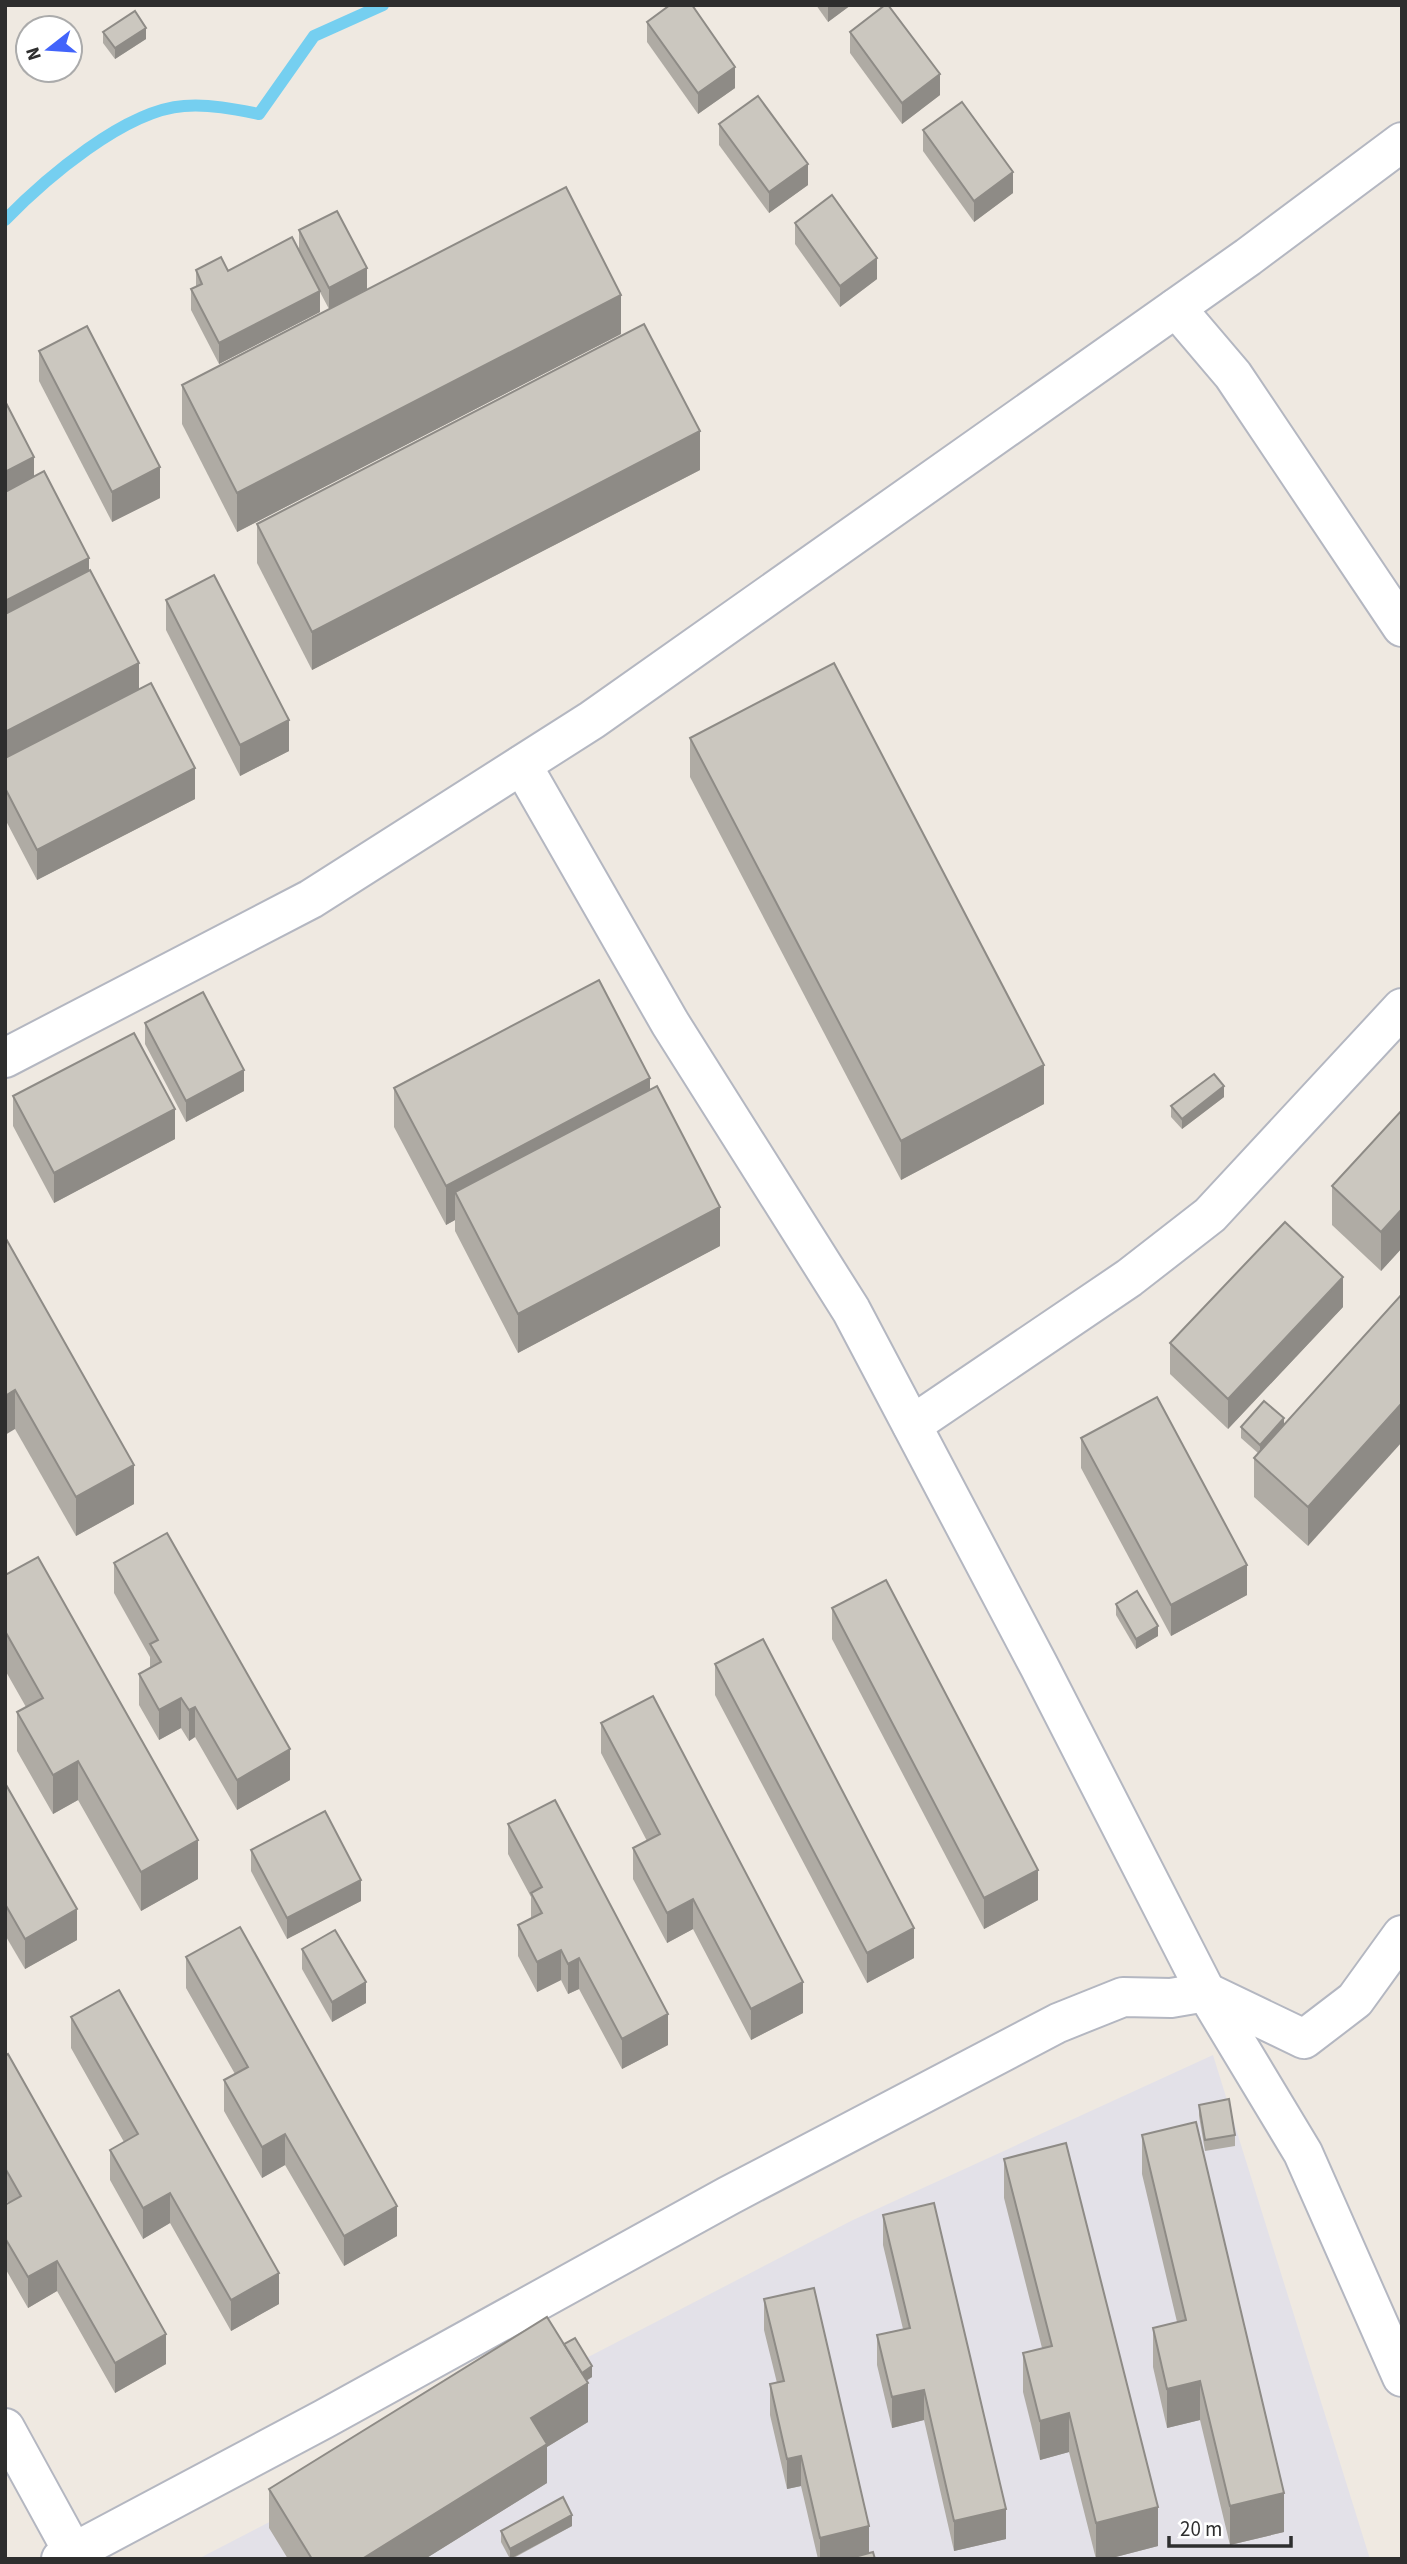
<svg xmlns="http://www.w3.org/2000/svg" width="1407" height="2564" viewBox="0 0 1407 2564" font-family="'Source Sans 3',sans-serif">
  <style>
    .industrial { fill: #e3e1e8 }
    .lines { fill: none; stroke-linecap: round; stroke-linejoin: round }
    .stream { stroke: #75cff0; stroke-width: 12 }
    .minor-casing { stroke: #b4b7c1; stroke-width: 42 }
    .minor { stroke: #fff; stroke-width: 38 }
    .wall { fill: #afaba4 }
    .shaded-wall { fill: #8e8b86 }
    .building { fill: #cbc7bf; stroke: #8e8b86; stroke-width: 2 }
  </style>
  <rect width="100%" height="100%" fill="#efe9e1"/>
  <path class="industrial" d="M1213,2055L1370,2559H198L853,2220Z"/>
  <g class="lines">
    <path class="stream" d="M5,220C45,179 125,110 184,106C209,104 234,109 259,114L314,36L383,5"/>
    <defs>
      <g id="minor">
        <path d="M1176,308L1233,375L1402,627"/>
        <path d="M522,765L670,1023L851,1310L1039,1666L1206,1992L1303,2153L1402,2377"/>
        <path d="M5,1058L311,899L592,720L1248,257L1402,142"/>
        <path d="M912,1425L1129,1278L1210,1215L1402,1008"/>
        <path d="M5,2428L73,2552"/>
        <path d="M61,2559L324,2419L728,2196L1058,2023L1123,1997L1171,1998L1206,1992L1304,2039L1355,2000L1402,1935"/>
      </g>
    </defs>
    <use href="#minor" class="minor-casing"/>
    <use href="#minor" class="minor"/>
  </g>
  <g class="wall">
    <path d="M816,5H851L828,22Z"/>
    <path d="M647,22L735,88L698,114L647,42Z"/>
    <path d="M103,32L146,39L115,59L103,43Z"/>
    <path d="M850,32L940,95L902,124L850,53Z"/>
    <path d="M719,124L808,185L769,213L719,145Z"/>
    <path d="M923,130L1013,193L974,222L923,151Z"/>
    <path d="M795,223L877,279L840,307L795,244Z"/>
    <path d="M299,230L367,289L329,309L320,292V312L219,364L191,310V289L196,287V270L228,271L299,251Z"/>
    <path d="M621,334L237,532L182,424V385Z"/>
    <path d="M39,351L160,498L112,522L39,381Z"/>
    <path d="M5,401L34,477L89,571L139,689L195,799L37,880L5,819Z"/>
    <path d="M700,470L312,670L257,563V524Z"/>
    <path d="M166,600L289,751L240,776L166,630Z"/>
    <path d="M690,738L1044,1104L901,1180L690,777Z"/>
    <path d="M145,1023L244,1091L186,1122L145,1044Z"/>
    <path d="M394,1088L650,1090L720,1246L518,1353L455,1231V1220L446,1225L394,1127Z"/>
    <path d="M13,1096L175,1139L54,1203L13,1126Z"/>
    <path d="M1224,1097L1182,1129L1171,1117V1106Z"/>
    <path d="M1402,1110V1248L1381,1271L1332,1225V1186Z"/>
    <path d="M5,1237L134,1504L76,1536L15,1429Z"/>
    <path d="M1402,1294L1308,1546L1254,1497V1458L1258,1453L1241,1438V1427L1284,1424Z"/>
    <path d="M1343,1307L1228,1429L1170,1374V1343Z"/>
    <path d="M1081,1438L1247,1595L1171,1636L1081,1468Z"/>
    <path d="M114,1563L290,1780L237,1810L195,1737L189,1741L181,1728L159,1740L139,1705V1674L150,1668V1657L114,1593Z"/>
    <path d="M5,1575L198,1879L141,1911L78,1800L53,1814L17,1751V1712L26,1707L5,1670Z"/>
    <path d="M1116,1604L1158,1636L1136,1649L1116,1615Z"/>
    <path d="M832,1608L1038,1900L984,1929L832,1639Z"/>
    <path d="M715,1664L914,1958L867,1983L715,1695Z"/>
    <path d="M601,1723L803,2013L751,2040L693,1929L667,1943L633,1879V1848L647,1841L601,1753Z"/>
    <path d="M5,1783L77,1940L25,1969L5,1935Z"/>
    <path d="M508,1824L668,2045L622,2069L579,1989L568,1994L561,1980L537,1992L518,1956V1925L531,1918V1897L508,1854Z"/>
    <path d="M251,1850L361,1901L287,1939L251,1871Z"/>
    <path d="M302,1949L366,2003L332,2022L302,1969Z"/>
    <path d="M186,1957L397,2236L344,2266L285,2165L262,2178L224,2111V2080L235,2074L186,1988Z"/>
    <path d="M71,2017L279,2304L231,2331L170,2223L143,2239L110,2180V2150L124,2142L71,2048Z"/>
    <path d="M5,2056L166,2364L115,2393L57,2291L28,2308L5,2268V2205L8,2203L5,2198Z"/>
    <path d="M1199,2105L1235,2135V2146L1205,2151L1199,2116Z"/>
    <path d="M1142,2135L1284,2532L1230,2545L1200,2420L1167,2428L1153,2367V2328L1177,2322L1142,2174Z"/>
    <path d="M1004,2159L1158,2546L1108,2559H1096L1069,2452L1040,2460L1023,2392V2353L1042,2348L1004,2198Z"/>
    <path d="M883,2215L1006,2539L954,2551L924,2420L892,2428L877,2365V2335L903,2329L883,2245Z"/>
    <path d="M764,2299L869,2553L875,2559H818L801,2486L787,2489L770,2415V2384L777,2383L764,2330Z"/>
    <path d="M564,2344L592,2377L586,2381L588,2422L547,2447V2483L425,2559H288L269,2528V2489Z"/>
    <path d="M572,2526L512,2559H510L501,2542V2531Z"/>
  </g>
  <g class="shaded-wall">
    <path d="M828,5H851L828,22Z"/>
    <path d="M146,28V39L115,59V48Z"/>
    <path d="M735,67V88L698,114V93Z"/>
    <path d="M940,74V95L902,124V103Z"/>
    <path d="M808,164V185L769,213V192Z"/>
    <path d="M1013,172V193L974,222V201Z"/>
    <path d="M877,258V279L840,307V286Z"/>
    <path d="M367,268V289L329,309V288Z"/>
    <path d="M320,291V312L219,364V343Z"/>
    <path d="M621,295V334L237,532V493Z"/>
    <path d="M700,431V470L312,670V632Z"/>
    <path d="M34,457V487L5,502V472Z"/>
    <path d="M160,467V498L112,522V492Z"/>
    <path d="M89,558V588L5,631V601Z"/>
    <path d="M139,663V693L5,762V732Z"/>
    <path d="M289,720V751L240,776V745Z"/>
    <path d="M195,768V799L37,880V850Z"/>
    <path d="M1044,1065V1104L901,1180V1141Z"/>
    <path d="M244,1070V1091L186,1122V1101Z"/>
    <path d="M650,1078V1117L455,1192V1220L446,1225V1186Z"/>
    <path d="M1224,1086V1097L1182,1129V1119Z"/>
    <path d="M175,1109V1139L54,1203V1173Z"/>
    <path d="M720,1207V1246L518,1353V1314Z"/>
    <path d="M1402,1209V1248L1381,1271V1232Z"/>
    <path d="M1343,1277V1307L1228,1429V1399Z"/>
    <path d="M15,1390V1429L5,1435V1396Z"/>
    <path d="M1402,1403V1442L1308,1546V1507Z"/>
    <path d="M1284,1418V1429L1260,1456V1445Z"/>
    <path d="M134,1465V1504L76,1536V1497Z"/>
    <path d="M1247,1565V1595L1171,1636V1605Z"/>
    <path d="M1158,1626V1636L1136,1649V1639Z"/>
    <path d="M181,1698V1728L159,1740V1710Z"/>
    <path d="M195,1707V1737L189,1741V1710Z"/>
    <path d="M290,1749V1780L237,1810V1780Z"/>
    <path d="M78,1761V1800L53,1814V1775Z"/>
    <path d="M198,1840V1879L141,1911V1872Z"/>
    <path d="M1038,1870V1900L984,1929V1898Z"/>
    <path d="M361,1880V1901L287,1939V1918Z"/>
    <path d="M693,1899V1929L667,1943V1913Z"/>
    <path d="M77,1909V1940L25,1969V1939Z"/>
    <path d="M914,1928V1958L867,1983V1953Z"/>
    <path d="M561,1950V1980L537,1992V1962Z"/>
    <path d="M579,1958V1989L568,1994V1964Z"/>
    <path d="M366,1982V2003L332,2022V2002Z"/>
    <path d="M803,1982V2013L751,2040V2009Z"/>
    <path d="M668,2014V2045L622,2069V2039Z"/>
    <path d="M285,2134V2165L262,2178V2147Z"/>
    <path d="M170,2193V2223L143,2239V2208Z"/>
    <path d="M397,2206V2236L344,2266V2236Z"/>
    <path d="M57,2261V2291L28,2308V2277Z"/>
    <path d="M279,2273V2304L231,2331V2300Z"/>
    <path d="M166,2334V2364L115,2393V2363Z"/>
    <path d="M592,2366V2377L575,2388V2377Z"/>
    <path d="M1200,2381V2420L1167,2428V2389Z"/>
    <path d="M588,2383V2422L547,2447V2483L425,2559H362L531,2418Z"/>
    <path d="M924,2390V2420L892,2428V2397Z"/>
    <path d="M1069,2413V2452L1040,2460V2421Z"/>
    <path d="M801,2456V2486L787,2489V2459Z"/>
    <path d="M1284,2493V2532L1230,2545V2506Z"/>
    <path d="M1158,2507V2546L1108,2559H1096V2523Z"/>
    <path d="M1006,2509V2539L954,2551V2521Z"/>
    <path d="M572,2515V2526L510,2559V2549Z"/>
    <path d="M869,2526V2557L861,2559H820V2538Z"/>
  </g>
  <g class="building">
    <path d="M670,5H692L735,67L698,93L647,22Z"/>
    <path d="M885,5H888L940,74L902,103L850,32Z"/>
    <path d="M135,11L146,28L115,48L103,32Z"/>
    <path d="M758,96L808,164L769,192L719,124Z"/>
    <path d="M962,102L1013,172L974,201L923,130Z"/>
    <path d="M566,187L621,295L237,493L182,385Z"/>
    <path d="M832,195L877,258L840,286L795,223Z"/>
    <path d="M337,211L367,268L329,288L299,230Z"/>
    <path d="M292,237L320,291L219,343L191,289L202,284L196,270L221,257L228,271Z"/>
    <path d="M644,324L700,431L312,632L257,524Z"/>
    <path d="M87,326L160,467L112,492L39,351Z"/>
    <path d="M5,401L34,457L5,472Z"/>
    <path d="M44,471L89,558L5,601V492Z"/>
    <path d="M90,570L139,663L5,732V614Z"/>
    <path d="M214,575L289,720L240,745L166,600Z"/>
    <path d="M834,663L1044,1065L901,1141L690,738Z"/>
    <path d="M151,683L195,768L37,850L5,788V758Z"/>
    <path d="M599,980L650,1078L446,1186L394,1088Z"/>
    <path d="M203,992L244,1070L186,1101L145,1023Z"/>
    <path d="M134,1033L175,1109L54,1173L13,1096Z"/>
    <path d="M1214,1074L1224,1086L1182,1119L1171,1106Z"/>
    <path d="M657,1086L720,1207L518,1314L455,1192Z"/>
    <path d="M1402,1110V1209L1381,1232L1332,1186Z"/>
    <path d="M1285,1222L1343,1277L1228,1399L1170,1343Z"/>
    <path d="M5,1237L134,1465L76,1497L15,1390L5,1396Z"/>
    <path d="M1402,1294V1403L1308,1507L1254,1458Z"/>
    <path d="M1157,1397L1247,1565L1171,1605L1081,1438Z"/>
    <path d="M1264,1401L1284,1418L1260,1445L1241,1427Z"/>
    <path d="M167,1533L290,1749L237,1780L195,1707L189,1710L181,1698L159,1710L139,1674L161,1662L150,1644L158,1640L114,1563Z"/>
    <path d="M38,1557L198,1840L141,1872L78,1761L53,1775L17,1712L43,1698L5,1631V1575Z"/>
    <path d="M886,1580L1038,1870L984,1898L832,1608Z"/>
    <path d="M1137,1591L1158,1626L1136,1639L1116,1604Z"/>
    <path d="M763,1639L914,1928L867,1953L715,1664Z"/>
    <path d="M653,1696L803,1982L751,2009L693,1899L667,1913L633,1848L660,1834L601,1723Z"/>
    <path d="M5,1783L77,1909L25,1939L5,1904Z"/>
    <path d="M555,1800L668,2014L622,2039L579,1958L568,1964L561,1950L537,1962L518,1925L542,1913L531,1893L542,1887L508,1824Z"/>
    <path d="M325,1811L361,1880L287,1918L251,1850Z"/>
    <path d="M240,1927L397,2206L344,2236L285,2134L262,2147L224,2080L248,2067L186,1957Z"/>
    <path d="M335,1930L366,1982L332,2002L302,1949Z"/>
    <path d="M119,1990L279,2273L231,2300L170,2193L143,2208L110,2150L138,2134L71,2017Z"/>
    <path d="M8,2054L166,2334L115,2363L57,2261L28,2277L5,2238V2205L21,2196L5,2168V2056Z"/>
    <path d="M1229,2099L1235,2135L1205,2140L1199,2105Z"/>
    <path d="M1196,2122L1284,2493L1230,2506L1200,2381L1167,2389L1153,2328L1186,2320L1142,2135Z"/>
    <path d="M1066,2143L1158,2507L1096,2523L1069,2413L1040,2421L1023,2353L1052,2346L1004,2159Z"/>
    <path d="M934,2203L1006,2509L954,2521L924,2390L892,2397L877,2335L910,2328L883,2215Z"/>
    <path d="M814,2288L869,2526L820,2538L801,2456L787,2459L770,2384L784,2381L764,2299Z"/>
    <path d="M547,2317L588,2383L531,2418L547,2444L362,2559H312L269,2489Z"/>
    <path d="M575,2338L592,2366L582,2373L564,2344Z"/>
    <path d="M563,2497L572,2515L510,2549L501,2531Z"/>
    <path d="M873,2552L875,2559H847Z"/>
  </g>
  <rect width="1407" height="2564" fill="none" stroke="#2e2e2e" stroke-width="14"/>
  <g transform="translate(49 49) rotate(253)"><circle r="33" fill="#ffffff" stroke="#ababab" stroke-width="2"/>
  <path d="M0-5L12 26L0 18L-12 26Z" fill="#4264fb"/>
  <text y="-10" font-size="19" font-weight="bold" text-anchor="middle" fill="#2e2e2e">N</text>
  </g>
  <path d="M1169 2536v10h122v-10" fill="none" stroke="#2e2e2e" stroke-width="3.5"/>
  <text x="1180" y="2536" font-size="21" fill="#2e2e2e" stroke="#ffffff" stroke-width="5" paint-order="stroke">20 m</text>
</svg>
